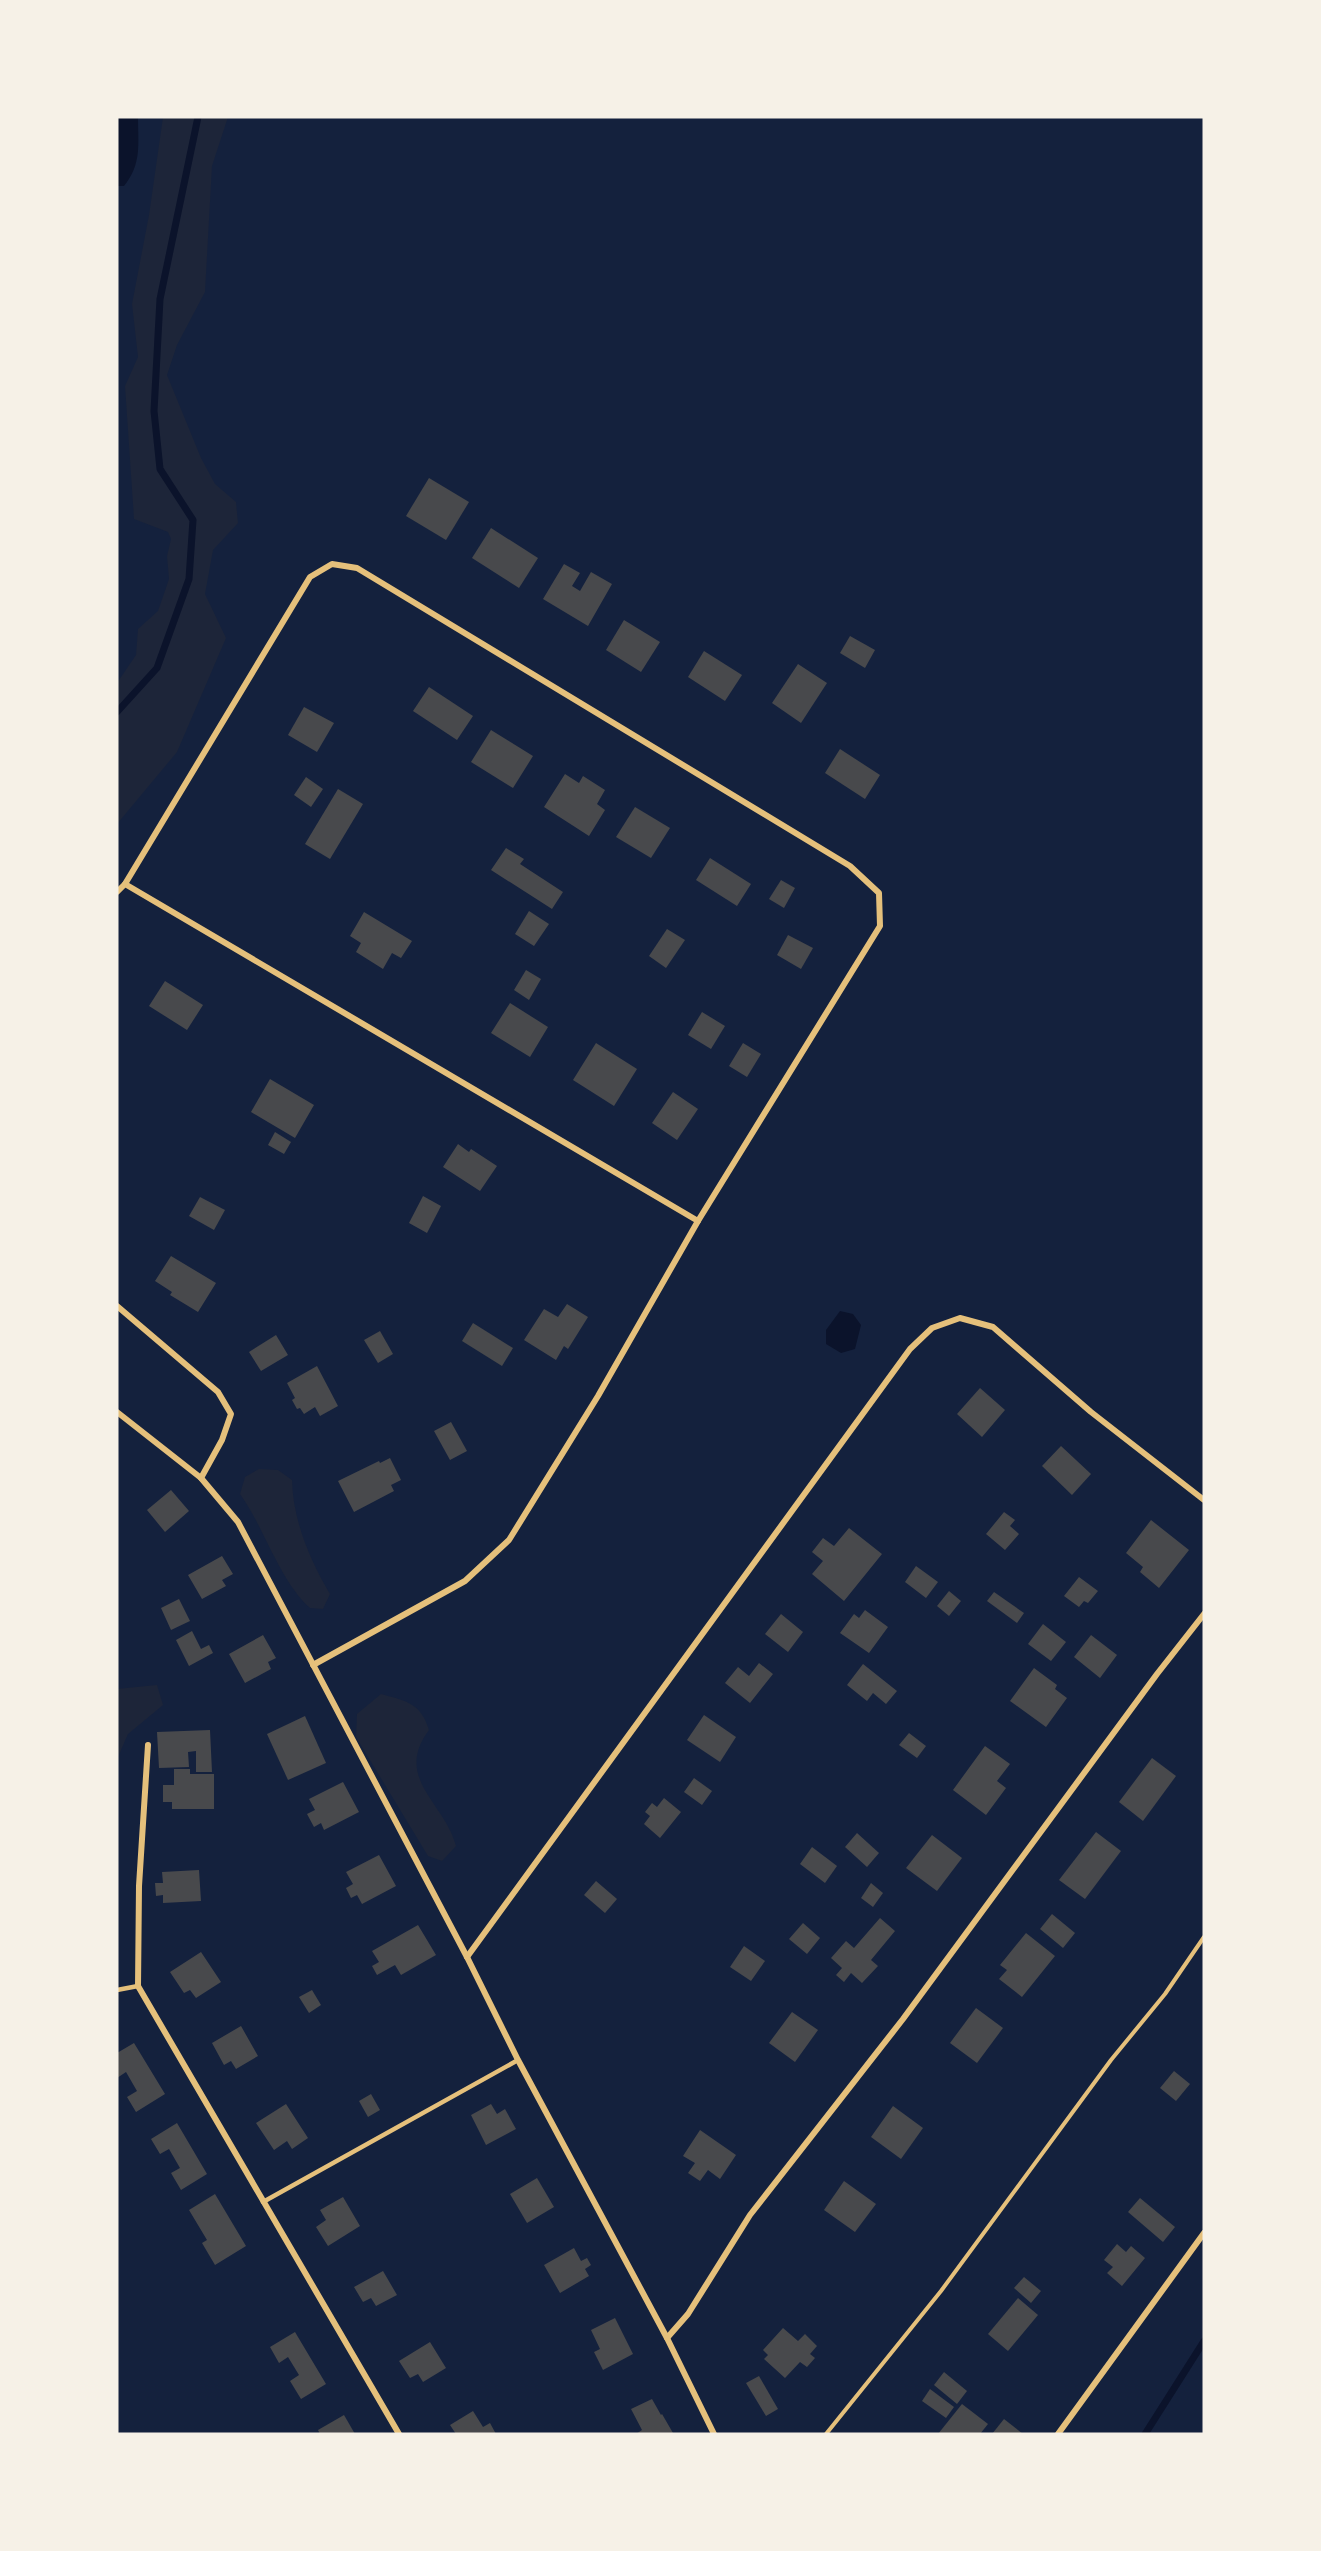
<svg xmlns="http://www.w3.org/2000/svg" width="1321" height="2551" viewBox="0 0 1321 2551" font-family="'Open Sans',sans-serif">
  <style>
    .green { fill: #1d2539 }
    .water { fill: #0b132b }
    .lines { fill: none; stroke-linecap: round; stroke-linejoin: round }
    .stream { stroke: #0b132b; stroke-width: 7 }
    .building { fill: #48494c }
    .path { stroke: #e5c07b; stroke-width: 4 }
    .service { stroke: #e5c07b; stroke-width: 4.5 }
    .minor { stroke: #e5c07b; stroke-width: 6 }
  </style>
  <rect width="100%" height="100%" fill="#14213d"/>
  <g class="green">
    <path d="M163,117H228L212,166L205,292L177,345L167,375L201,458L215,484L236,502L238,523L213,550L205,594L226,638L177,752L117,824V683L136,655L138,629L158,611L169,579L167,556L171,539L168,532L134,519L125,386L138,357L132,304L149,215Z"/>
    <path d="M259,1469L278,1470L292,1480C293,1521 310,1560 330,1594L323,1609L310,1608C279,1580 265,1529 240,1494L245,1477Z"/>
    <path d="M157,1685L163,1705L128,1734L117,1759V1689Z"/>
    <path d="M381,1694C406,1701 421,1703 429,1730C393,1778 445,1803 456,1846L442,1861L428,1856L356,1737L357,1714Z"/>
  </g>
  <g class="water">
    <path d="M117,117H138C138,144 142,164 124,186H117Z"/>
    <path d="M840,1311L853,1314L861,1325L855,1349L841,1353L826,1344V1330Z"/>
  </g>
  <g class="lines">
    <g class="stream">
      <path d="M117,712L157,668L189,579L193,520L160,469L154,411L160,299L198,117"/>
      <path d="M1145,2434L1204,2341"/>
    </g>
  </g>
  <g class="building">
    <path d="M429,478L469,502L446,540L406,516Z"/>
    <path d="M491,528L538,558L519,588L472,558Z"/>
    <path d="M564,564L580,573L572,586L580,591L591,572L612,584L588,626L543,599Z"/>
    <path d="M624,620L660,642L641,672L606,650Z"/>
    <path d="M850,636L875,650L865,668L840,653Z"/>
    <path d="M704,651L742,675L725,701L688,677Z"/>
    <path d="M798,664L827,683L801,723L772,703Z"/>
    <path d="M429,687L473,716L457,740L413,711Z"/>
    <path d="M304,707L334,723L317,752L288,735Z"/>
    <path d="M491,730L533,756L513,788L471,762Z"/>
    <path d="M840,749L880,775L865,799L825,773Z"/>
    <path d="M565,774L579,783L583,776L605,790L597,804L605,810L589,836L544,807Z"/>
    <path d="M306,777L323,789L311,807L294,795Z"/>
    <path d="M338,789L363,804L330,859L305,844Z"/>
    <path d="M635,807L670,828L651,858L616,837Z"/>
    <path d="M506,848L524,859L520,864L563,892L552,909L491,870Z"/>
    <path d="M710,858L751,884L737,906L696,880Z"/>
    <path d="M781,880L795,888L784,908L769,899Z"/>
    <path d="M529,911L549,924L534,946L515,934Z"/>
    <path d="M364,912L412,941L401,958L392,953L383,969L356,952L361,943L350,936Z"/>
    <path d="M667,929L685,940L666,968L649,956Z"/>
    <path d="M788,935L813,948L801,969L777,955Z"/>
    <path d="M526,970L541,979L529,1000L514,990Z"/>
    <path d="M165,981L203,1005L187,1030L149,1006Z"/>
    <path d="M510,1003L548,1027L530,1057L491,1033Z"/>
    <path d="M702,1012L725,1026L711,1049L688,1035Z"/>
    <path d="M596,1043L637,1069L614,1106L573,1080Z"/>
    <path d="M743,1043L761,1054L747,1077L729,1066Z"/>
    <path d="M270,1079L314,1105L295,1138L251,1112Z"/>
    <path d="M673,1092L698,1109L677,1140L652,1123Z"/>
    <path d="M275,1132L291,1142L284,1154L268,1145Z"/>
    <path d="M458,1144L469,1152L471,1149L497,1166L480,1191L443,1167Z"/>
    <path d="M423,1196L441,1206L427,1233L409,1223Z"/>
    <path d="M200,1197L225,1210L214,1230L189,1216Z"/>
    <path d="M171,1256L216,1283L198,1312L170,1295L172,1292L155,1281Z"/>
    <path d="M567,1304L588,1317L568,1349L564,1346L556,1360L524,1340L544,1309L558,1317Z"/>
    <path d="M473,1323L513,1348L502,1366L462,1341Z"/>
    <path d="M380,1331L393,1354L378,1363L364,1340Z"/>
    <path d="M276,1335L288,1355L261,1371L249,1352Z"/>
    <path d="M317,1366L338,1406L320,1416L315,1407L304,1414L300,1408L297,1409L292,1400L295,1398L287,1383Z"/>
    <path d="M980,1388L1005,1410L982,1437L957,1414Z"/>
    <path d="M451,1422L467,1451L450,1460L434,1431Z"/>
    <path d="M1061,1446L1091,1474L1072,1495L1042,1466Z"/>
    <path d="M390,1458L401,1480L391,1485L394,1491L354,1512L338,1481L379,1461L380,1463Z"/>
    <path d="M171,1490L189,1511L165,1532L147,1510Z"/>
    <path d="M1004,1512L1015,1520L1010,1526L1019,1534L1005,1550L986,1534Z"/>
    <path d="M1151,1520L1189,1550L1159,1588L1140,1572L1143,1567L1126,1553Z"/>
    <path d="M849,1528L882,1554L844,1601L812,1574L823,1561L812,1552L823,1538L834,1546Z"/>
    <path d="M222,1556L233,1574L222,1580L226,1586L202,1599L188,1575Z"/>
    <path d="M916,1566L938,1582L926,1598L905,1582Z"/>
    <path d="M1079,1577L1098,1591L1088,1603L1084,1601L1079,1607L1064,1596Z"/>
    <path d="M949,1591L961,1601L949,1616L937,1606Z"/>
    <path d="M994,1592L1024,1613L1017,1623L987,1601Z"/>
    <path d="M179,1599L190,1621L171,1630L161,1608Z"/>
    <path d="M865,1610L888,1627L869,1653L840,1633L854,1614L859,1618Z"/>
    <path d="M781,1614L803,1632L788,1652L765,1634Z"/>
    <path d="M1043,1624L1066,1642L1051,1661L1028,1644Z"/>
    <path d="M192,1631L201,1649L209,1645L213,1653L189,1666L176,1640Z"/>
    <path d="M263,1635L276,1658L268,1662L271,1669L245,1683L229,1654Z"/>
    <path d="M1091,1635L1117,1655L1100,1678L1074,1657Z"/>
    <path d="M759,1663L773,1674L750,1703L725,1683L738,1667L749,1676Z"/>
    <path d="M863,1664L897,1691L886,1704L873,1693L867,1701L847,1685Z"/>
    <path d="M1034,1668L1057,1685L1055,1689L1067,1698L1046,1727L1010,1701Z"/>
    <path d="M704,1715L736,1737L720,1762L687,1740Z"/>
    <path d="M305,1716L326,1763L288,1780L267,1734Z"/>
    <path d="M210,1730L212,1772H196V1751L188,1752L189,1767L159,1768L157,1732Z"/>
    <path d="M909,1733L926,1746L917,1758L899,1745Z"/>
    <path d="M985,1746L1010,1764L997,1781L1006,1788L986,1815L953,1790Z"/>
    <path d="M1152,1758L1176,1776L1143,1821L1119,1802Z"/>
    <path d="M174,1769H190V1774H214V1809H172V1802H163V1785H174Z"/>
    <path d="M694,1778L712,1791L702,1805L684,1792Z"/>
    <path d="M343,1782L359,1812L324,1830L321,1823L314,1827L307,1814L315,1810L309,1799Z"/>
    <path d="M664,1798L681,1812L660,1838L644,1824L650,1816L645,1812L652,1803L657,1807Z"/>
    <path d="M1096,1832L1121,1851L1085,1899L1059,1880Z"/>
    <path d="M857,1833L879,1853L867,1867L845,1847Z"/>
    <path d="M932,1835L962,1858L937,1891L906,1868Z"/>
    <path d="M812,1847L837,1866L825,1883L800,1864Z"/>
    <path d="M379,1855L396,1886L362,1904L357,1895L351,1898L346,1888L353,1884L346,1872Z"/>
    <path d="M199,1870L201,1901L163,1903V1895L156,1896L155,1883H163L162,1872Z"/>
    <path d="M596,1881L617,1899L605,1913L584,1895Z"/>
    <path d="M871,1883L883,1893L873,1907L861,1898Z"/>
    <path d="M1052,1914L1075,1933L1063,1948L1040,1929Z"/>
    <path d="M880,1918L895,1931L871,1960L878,1966L862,1983L851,1973L844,1982L836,1975L842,1968L831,1958L846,1941L854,1948Z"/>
    <path d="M803,1923L820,1938L807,1954L789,1939Z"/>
    <path d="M418,1925L436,1955L401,1975L395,1965L377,1975L372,1966L379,1962L372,1951Z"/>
    <path d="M1026,1933L1055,1956L1022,1997L999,1979L1007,1970L1000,1965Z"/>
    <path d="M744,1946L765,1961L751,1981L730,1967Z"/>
    <path d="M201,1952L221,1982L196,1998L190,1990L184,1993L170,1972Z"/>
    <path d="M312,1990L321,2005L309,2013L299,1997Z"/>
    <path d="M976,2008L1003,2028L977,2063L950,2043Z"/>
    <path d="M792,2012L818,2030L795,2062L769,2043Z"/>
    <path d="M241,2026L258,2056L236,2069L231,2061L224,2065L212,2043Z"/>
    <path d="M134,2043L165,2094L136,2112L127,2097L137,2091L126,2072L117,2078V2053Z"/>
    <path d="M1174,2071L1190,2084L1176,2101L1160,2088Z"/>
    <path d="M371,2094L380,2110L368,2117L359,2101Z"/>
    <path d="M286,2104L308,2138L292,2149L287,2141L274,2150L256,2123Z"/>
    <path d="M491,2104L497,2114L505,2109L516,2129L486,2145L471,2115Z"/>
    <path d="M893,2106L923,2128L901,2159L871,2137Z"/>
    <path d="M177,2123L207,2174L181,2190L171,2173L180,2168L169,2149L160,2154L151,2139Z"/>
    <path d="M700,2130L736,2155L720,2179L708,2170L700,2181L688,2173L695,2163L683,2156Z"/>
    <path d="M537,2178L554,2207L527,2223L510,2194Z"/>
    <path d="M844,2181L876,2204L855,2232L824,2210Z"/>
    <path d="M215,2194L246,2246L215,2265L202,2243L207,2240L189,2210Z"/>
    <path d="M343,2197L360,2226L328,2246L316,2227L326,2220L320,2210Z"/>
    <path d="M1140,2198L1175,2227L1163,2242L1128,2212Z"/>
    <path d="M1117,2244L1126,2252L1131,2246L1145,2258L1122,2286L1107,2273L1113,2267L1104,2260Z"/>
    <path d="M574,2248L581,2261L587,2258L591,2265L585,2269L589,2276L560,2293L544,2265Z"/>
    <path d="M383,2271L397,2295L376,2306L371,2298L363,2302L354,2287Z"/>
    <path d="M1024,2277L1041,2291L1031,2303L1014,2288Z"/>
    <path d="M1018,2298L1038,2315L1008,2351L988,2334Z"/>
    <path d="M615,2318L633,2354L603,2370L594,2352L600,2349L591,2330Z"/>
    <path d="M783,2328L798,2341L805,2334L817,2346L810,2354L815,2358L807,2367L800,2362L785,2378L764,2359L768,2355L763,2350Z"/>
    <path d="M295,2332L326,2384L301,2399L290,2381L299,2375L288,2357L279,2363L270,2347Z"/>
    <path d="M430,2342L446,2368L423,2382L418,2374L410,2378L399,2361Z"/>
    <path d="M944,2372L967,2391L957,2404L934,2385Z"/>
    <path d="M759,2376L778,2409L766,2416L746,2383Z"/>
    <path d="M930,2389L954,2407L946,2418L922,2401Z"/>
    <path d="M652,2399L661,2415L662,2414L673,2433L636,2434L642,2430L631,2409Z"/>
    <path d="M962,2404L988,2424L980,2434H938Z"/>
    <path d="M473,2411L483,2427L490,2423L496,2434H456L450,2425Z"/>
    <path d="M344,2415L355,2434H320L318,2430Z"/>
    <path d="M1004,2419L1023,2434H992Z"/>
  </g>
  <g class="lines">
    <path class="path" d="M826,2434L941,2291L1111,2060L1165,1994L1204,1937"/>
    <g class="service">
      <path d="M117,1990L138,1986"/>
      <path d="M263,2202L518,2060"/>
    </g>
    <g class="minor">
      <path d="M125,884L310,577L332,564L357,568L850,866L879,893L880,926L698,1221L598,1396L509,1540L465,1581L313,1665"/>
      <path d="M117,892L125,884L698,1221"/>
      <path d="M117,1306L218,1392L231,1414L222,1440L201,1478"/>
      <path d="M117,1412L201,1478L238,1522L467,1957L518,2060L667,2338L714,2434"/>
      <path d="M148,1745L139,1886L138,1986L399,2434"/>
      <path d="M467,1957L910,1349L932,1328L960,1318L993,1327L1091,1412L1204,1500"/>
      <path d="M667,2338L688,2314L750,2215L903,2019L1157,1674L1204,1614"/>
      <path d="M1058,2434L1204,2233"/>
    </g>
  </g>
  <rect width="1321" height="2551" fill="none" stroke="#f6f1e7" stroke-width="237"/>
</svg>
